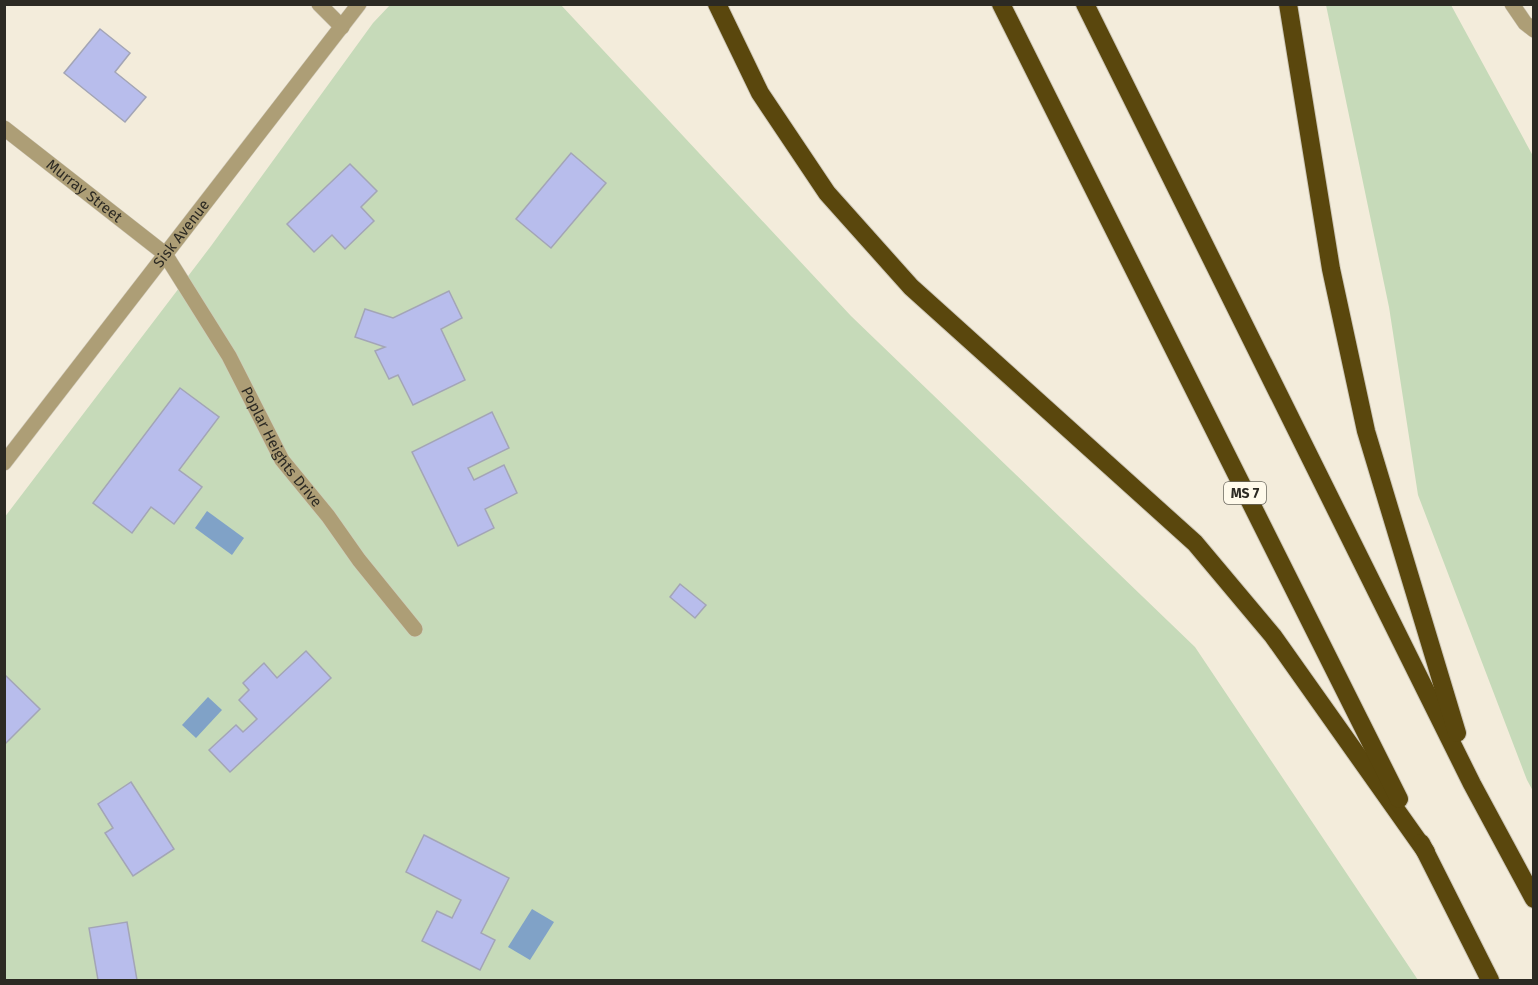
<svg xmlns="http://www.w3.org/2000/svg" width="1538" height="985" viewBox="0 0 1538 985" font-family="'Fira Sans',sans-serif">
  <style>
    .green { fill: #c6dab9 }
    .water { fill: #80a2c7 }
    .building { fill: #b8bdec; stroke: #a3a5b6; stroke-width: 1.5 }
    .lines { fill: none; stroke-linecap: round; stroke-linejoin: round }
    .service-casing { stroke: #cfc9ba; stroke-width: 16 }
    .minor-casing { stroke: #cfc9ba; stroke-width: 16 }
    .tertiary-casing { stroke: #cfc9ba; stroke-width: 16 }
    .motorway-casing { stroke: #cfc9ba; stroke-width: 20 }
    .service { stroke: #ad9e76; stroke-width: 15 }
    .minor { stroke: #ad9e76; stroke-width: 15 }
    .tertiary { stroke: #ad9e76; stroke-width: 15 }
    .motorway { stroke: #5a470d; stroke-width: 18 }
    .labels { text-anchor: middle; stroke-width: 4.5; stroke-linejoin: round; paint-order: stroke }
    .shield { fill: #fffaeb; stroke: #6b685f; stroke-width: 1.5 }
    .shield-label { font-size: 14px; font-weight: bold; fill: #2c2a23 }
    .street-label { font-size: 15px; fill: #2c2a23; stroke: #fffaeb }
  </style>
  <rect width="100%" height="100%" fill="#f3ecdb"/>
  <g class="green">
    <path d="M390,5H561L851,316L1195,647L1418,980H5L4,518L211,246L373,23Z"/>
    <path d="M1326,5H1451L1533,156V791L1527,780L1418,495L1389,307Z"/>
  </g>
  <g class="water">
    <path d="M207,511L244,538L232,555L195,528Z"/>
    <path d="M208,697L222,710L196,738L182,725Z"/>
    <path d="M532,909L554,922L530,960L508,947Z"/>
  </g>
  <g class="building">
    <path d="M100,29L130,53L115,72L146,97L125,122L64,73Z"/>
    <path d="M571,153L606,183L551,248L516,219Z"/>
    <path d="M350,164L377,191L361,207L374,221L345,249L332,235L314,252L287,224Z"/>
    <path d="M449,291L462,318L441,329L465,380L413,405L398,375L389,379L375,351L385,347L355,337L365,309L393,318Z"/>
    <path d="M180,388L219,417L179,470L202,487L174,524L151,507L132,533L93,503Z"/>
    <path d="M492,412L509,448L468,468L474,480L504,465L517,493L485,509L494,528L458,546L412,452Z"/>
    <path d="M680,584L706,605L695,618L670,597Z"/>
    <path d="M306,651L331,678L230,772L209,750L236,725L243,732L257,719L239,700L249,690L243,683L264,663L277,678Z"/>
    <path d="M4,674L40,709L4,745Z"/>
    <path d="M131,782L174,849L133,876L105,833L113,828L98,804Z"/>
    <path d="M424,835L509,878L481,933L495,940L480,970L422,941L437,911L452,918L461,900L406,872Z"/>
    <path d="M127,922L137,980H98L89,928Z"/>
  </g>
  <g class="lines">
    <defs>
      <path id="service" d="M1512,4L1525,23L1534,30"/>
      <g id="minor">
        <path d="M319,4L342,27"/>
        <path id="s1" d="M4,128L165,254L229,356L282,460L328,516L359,560L415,629"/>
      </g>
      <g id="tertiary">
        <path id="s2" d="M4,463L359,4"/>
      </g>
      <g id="motorway">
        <path d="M717,4L760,93L827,193L911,287L1195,543L1273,636L1426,852"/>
        <path d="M1001,4L1399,799"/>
        <path d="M1085,4L1472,784L1534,899"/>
        <path d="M1288,4L1331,269L1366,431L1457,733"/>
        <path d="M1421,843L1490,980"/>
      </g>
    </defs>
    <use href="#service" class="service-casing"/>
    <use href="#minor" class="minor-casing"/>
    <use href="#tertiary" class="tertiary-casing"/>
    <use href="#motorway" class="motorway-casing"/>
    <use href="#service" class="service"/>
    <use href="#minor" class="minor"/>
    <use href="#tertiary" class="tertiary"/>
    <use href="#motorway" class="motorway"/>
  </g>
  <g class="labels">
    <rect class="shield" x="1224" y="482" width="42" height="22" rx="4.5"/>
    <g class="shield-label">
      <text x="1245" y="498">MS 7</text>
    </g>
    <g class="street-label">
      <text dy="5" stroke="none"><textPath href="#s1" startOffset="102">Murray Street</textPath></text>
      <text dy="5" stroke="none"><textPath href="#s2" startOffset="290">Sisk Avenue</textPath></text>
      <text dy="5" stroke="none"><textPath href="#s1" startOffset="430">Poplar Heights Drive</textPath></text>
    </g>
  </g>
  <rect width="1538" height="985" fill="none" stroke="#2c2a23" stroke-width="12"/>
</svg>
